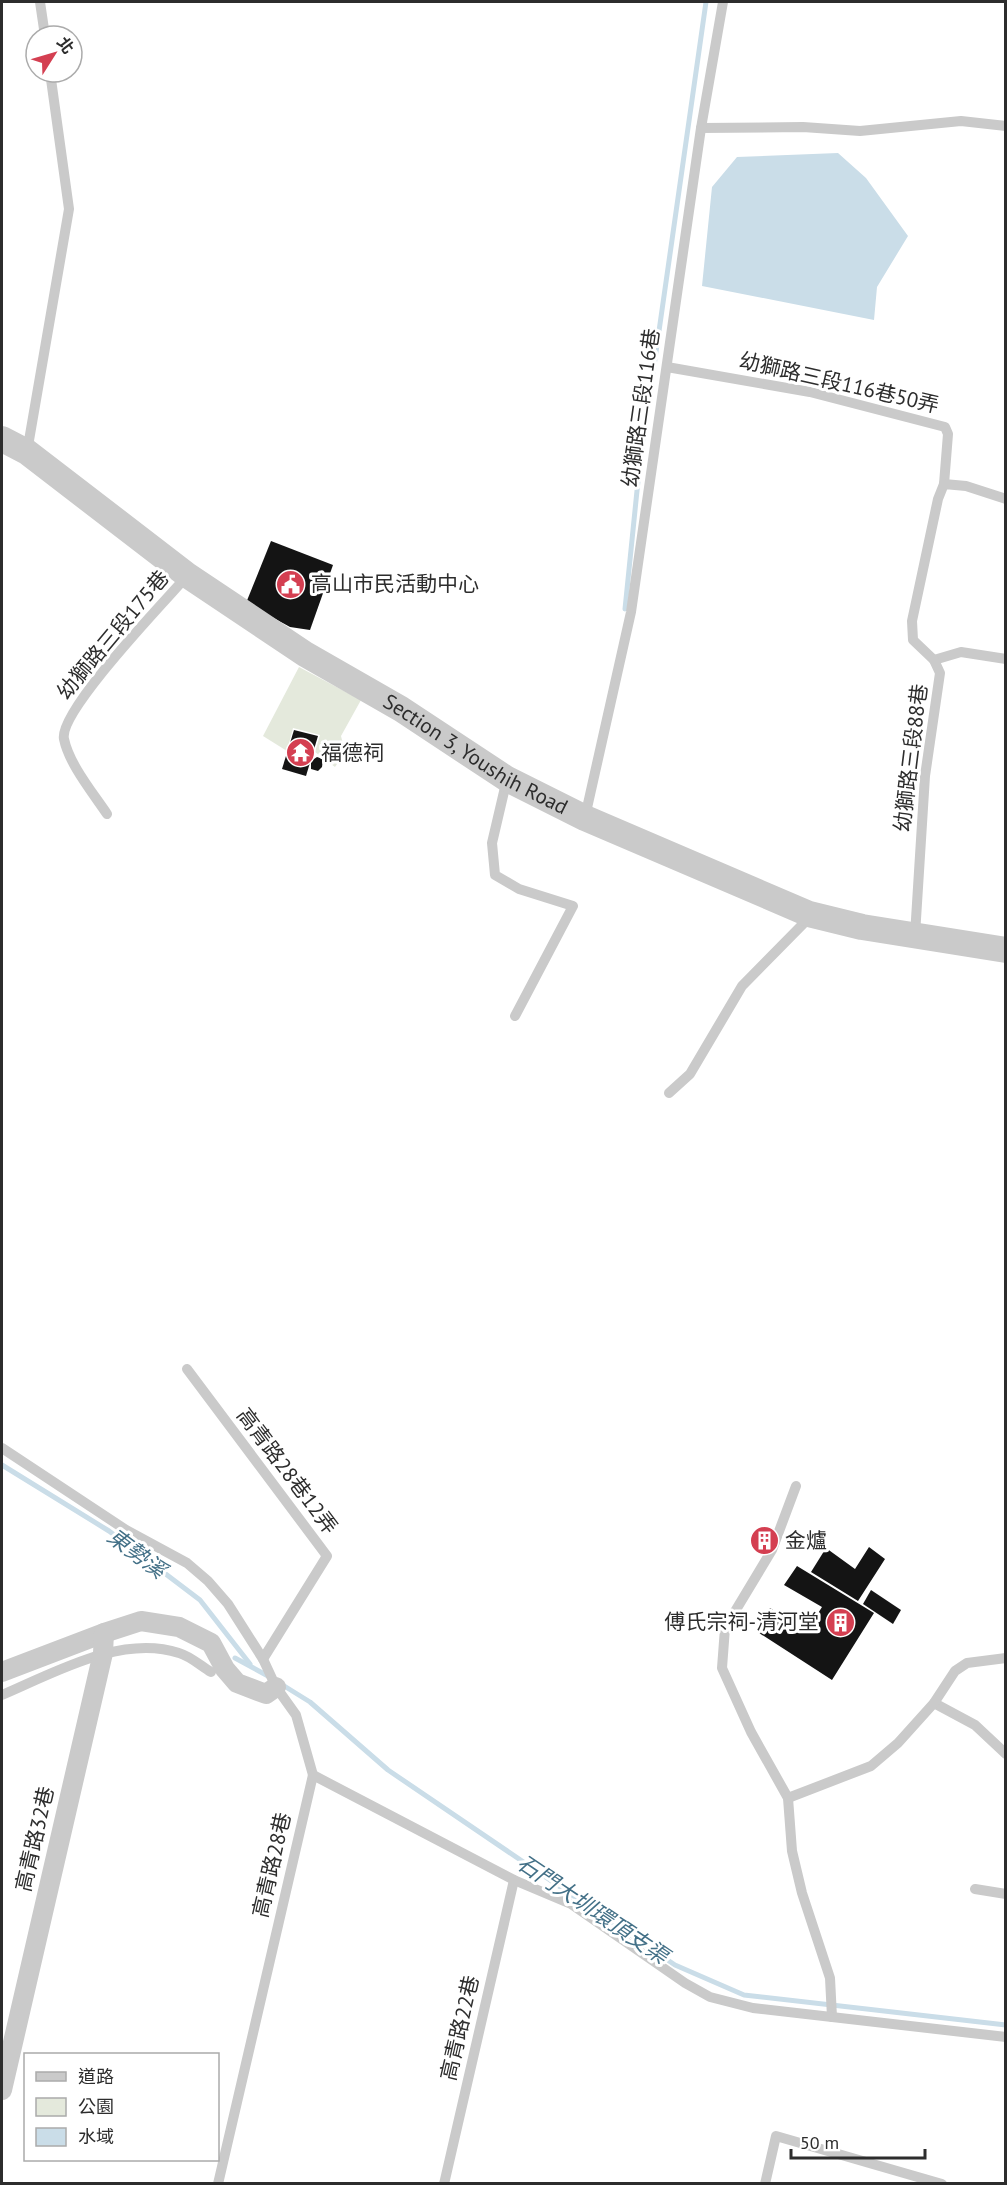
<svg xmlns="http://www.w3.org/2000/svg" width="1007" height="2185" viewBox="0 0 1007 2185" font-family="'PT Sans','Noto Sans TC',sans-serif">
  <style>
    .green { fill: #e4e9dc }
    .water { fill: #cadde8 }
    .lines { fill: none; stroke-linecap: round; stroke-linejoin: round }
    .stream { stroke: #cadde8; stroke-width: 5 }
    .building { fill: #141414 }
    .service { stroke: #cacaca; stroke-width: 10 }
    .minor { stroke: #cacaca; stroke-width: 20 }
    .tertiary { stroke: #cacaca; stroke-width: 26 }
    .labels { text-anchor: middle; stroke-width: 6; stroke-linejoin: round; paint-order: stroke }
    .street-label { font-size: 21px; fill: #2d2d2d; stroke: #fff }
    .poi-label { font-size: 21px; fill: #2d2d2d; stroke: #fff; text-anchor: start }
    .water-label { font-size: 22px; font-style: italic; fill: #437087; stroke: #fff }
  </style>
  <rect width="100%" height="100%" fill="#fff"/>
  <path class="green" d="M299,667L361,700L341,736L345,752L335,767L315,752L320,735L293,728L287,751L263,736Z"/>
  <path class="water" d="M838,153L866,178L908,236L877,287L874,320L702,286L712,187L737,157Z"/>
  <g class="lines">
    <g class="stream">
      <path d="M625,609L639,471L706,2"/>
      <path d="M2,1465L109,1531L200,1600L250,1664"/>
      <path d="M235,1658L268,1676"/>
      <path d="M281,1684L310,1702L388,1770L675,1965L744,1995L1006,2025"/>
    </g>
  </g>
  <g class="building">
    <path d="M271,541L333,565L310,630L290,627L246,603Z"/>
    <path d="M294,730L318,736L306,776L282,769Z"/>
    <path d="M317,757L323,759L322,767L318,771L311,769V761Z"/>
    <path d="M764,1533L772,1540L765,1548L757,1541Z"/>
    <path d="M869,1547L885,1559L858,1601L811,1572L826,1548L855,1569Z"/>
    <path d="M797,1566L874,1613L832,1680L756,1631L770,1608L806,1632L822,1607L784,1585Z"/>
    <path d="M871,1590L901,1610L893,1624L863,1604Z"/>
  </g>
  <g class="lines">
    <g class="service">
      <path d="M40,2L45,36"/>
      <path d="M701,128L803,127L860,131L961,121L1006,126"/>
      <path d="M667,367L810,392L945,427L948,434L944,484"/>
      <path d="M27,452L69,209L50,72"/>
      <path d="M934,660L961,652L1006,659"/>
      <path d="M507,779L492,843L495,875L519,889L573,906L515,1016"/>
      <path d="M107,814C93,793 69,764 64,739C58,712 166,600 187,576"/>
      <path d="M585,817L631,612L701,128L723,2"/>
      <path d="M915,935L925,776L940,673L934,660L913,640L912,621L938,499L944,484L966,486L1006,499"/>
      <path d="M669,1093L690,1074L742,986L804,923L809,914"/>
      <path d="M187,1369L327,1556L263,1659"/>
      <path d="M2,1448L126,1530L187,1563L208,1581L228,1604L263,1659L276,1687L296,1715L313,1775"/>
      <path d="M796,1486L772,1550L725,1628L722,1668L751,1732L788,1798L792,1851L802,1893L830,1978L832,2017"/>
      <path d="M2,1695C54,1673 121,1634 179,1653C190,1656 201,1666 211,1672"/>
      <path d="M934,1703L975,1725L1006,1754"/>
      <path d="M788,1798L871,1766L898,1743L934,1703L955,1671L967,1663L1006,1658"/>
      <path d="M975,1889L1006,1894"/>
      <path d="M218,2184L313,1775L514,1880L571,1904L685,1983L710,1997L753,2008L1006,2037"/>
      <path d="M444,2184L514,1880"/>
      <path d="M765,2184L776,2136L942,2184"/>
    </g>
    <g class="minor">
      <path d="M2,1672L104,1633L141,1621L179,1627L211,1643L225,1669L237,1683L266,1694L276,1687"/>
      <path d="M2,2090L103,1653L104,1633"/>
    </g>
    <path class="tertiary" id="s1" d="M2,439L27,452L187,575L305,654L401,709L507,779L585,818L809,914L862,927L1006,950"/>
  </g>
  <defs>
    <symbol id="civic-disc" viewBox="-11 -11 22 22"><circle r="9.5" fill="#d43f51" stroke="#fff"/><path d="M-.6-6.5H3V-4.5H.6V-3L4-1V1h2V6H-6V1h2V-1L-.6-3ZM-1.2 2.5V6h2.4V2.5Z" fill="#fff"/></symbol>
    <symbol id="temple-disc" viewBox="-11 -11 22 22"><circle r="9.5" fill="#d43f51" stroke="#fff"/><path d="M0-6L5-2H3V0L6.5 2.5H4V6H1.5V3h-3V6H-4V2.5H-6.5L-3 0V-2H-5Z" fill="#fff"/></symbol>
    <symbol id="building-disc" viewBox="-11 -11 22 22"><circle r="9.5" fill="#d43f51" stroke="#fff"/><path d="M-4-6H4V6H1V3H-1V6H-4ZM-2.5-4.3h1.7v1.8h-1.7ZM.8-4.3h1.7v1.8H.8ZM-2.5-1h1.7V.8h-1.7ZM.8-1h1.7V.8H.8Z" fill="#fff"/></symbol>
  </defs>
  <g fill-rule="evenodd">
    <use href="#civic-disc" x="274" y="568" width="33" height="33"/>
    <use href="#temple-disc" x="284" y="736" width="33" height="33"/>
    <use href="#building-disc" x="748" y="1524" width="33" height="33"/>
    <use href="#building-disc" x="824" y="1606" width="33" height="33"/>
  </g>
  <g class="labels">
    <g class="street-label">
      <text transform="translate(839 383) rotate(13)" y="7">幼獅路三段116巷50弄</text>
      <text transform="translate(641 408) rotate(-82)" y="7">幼獅路三段116巷</text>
      <text transform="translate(113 635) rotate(-50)" y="7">幼獅路三段175巷</text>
      <text dy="7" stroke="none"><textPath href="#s1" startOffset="570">Section 3, Youshih Road</textPath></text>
      <text transform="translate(911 758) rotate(-83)" y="7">幼獅路三段88巷</text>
      <text transform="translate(287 1471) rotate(53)" y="7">高青路28巷12弄</text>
      <text transform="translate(35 1839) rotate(-77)" y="7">高青路32巷</text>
      <text transform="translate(272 1865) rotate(-77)" y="7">高青路28巷</text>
      <text transform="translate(460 2028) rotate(-77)" y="7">高青路22巷</text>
    </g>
    <g class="poi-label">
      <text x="311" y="591">高山市民活動中心</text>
      <text x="321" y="760">福德祠</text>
      <text x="785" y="1548">金爐</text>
      <text x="819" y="1629" text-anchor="end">傅氏宗祠-清河堂</text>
    </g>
    <g class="water-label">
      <text transform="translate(137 1553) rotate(37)" y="8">東勢溪</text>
      <text transform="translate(593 1909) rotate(34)" y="8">石門大圳環頂支渠</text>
    </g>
  </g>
  <rect width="1007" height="2185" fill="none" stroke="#2d2d2d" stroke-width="6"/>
  <rect x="24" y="2053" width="195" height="108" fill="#ffffff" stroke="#ababab" stroke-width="1.5"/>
  <rect x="36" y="2072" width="30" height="9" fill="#cacaca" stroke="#ababab" stroke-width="1.5"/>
  <text x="78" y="2083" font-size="18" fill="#2d2d2d">道路</text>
  <rect x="36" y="2098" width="30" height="18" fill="#e4e9dc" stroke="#ababab" stroke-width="1.5"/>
  <text x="78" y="2113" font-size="18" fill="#2d2d2d">公園</text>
  <rect x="36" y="2128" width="30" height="18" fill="#cadde8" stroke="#ababab" stroke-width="1.5"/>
  <text x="78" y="2143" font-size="18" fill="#2d2d2d">水域</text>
  <g transform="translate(54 54) rotate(53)"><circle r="28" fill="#ffffff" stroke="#ababab" stroke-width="1.5"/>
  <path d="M0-4.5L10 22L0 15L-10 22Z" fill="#d43f51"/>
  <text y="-9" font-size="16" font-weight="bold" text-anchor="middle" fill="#2d2d2d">北</text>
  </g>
  <path d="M791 2149v9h134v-9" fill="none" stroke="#2d2d2d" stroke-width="3"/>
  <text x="800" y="2149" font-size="18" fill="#2d2d2d" stroke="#ffffff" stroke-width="4.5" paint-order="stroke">50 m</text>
</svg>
